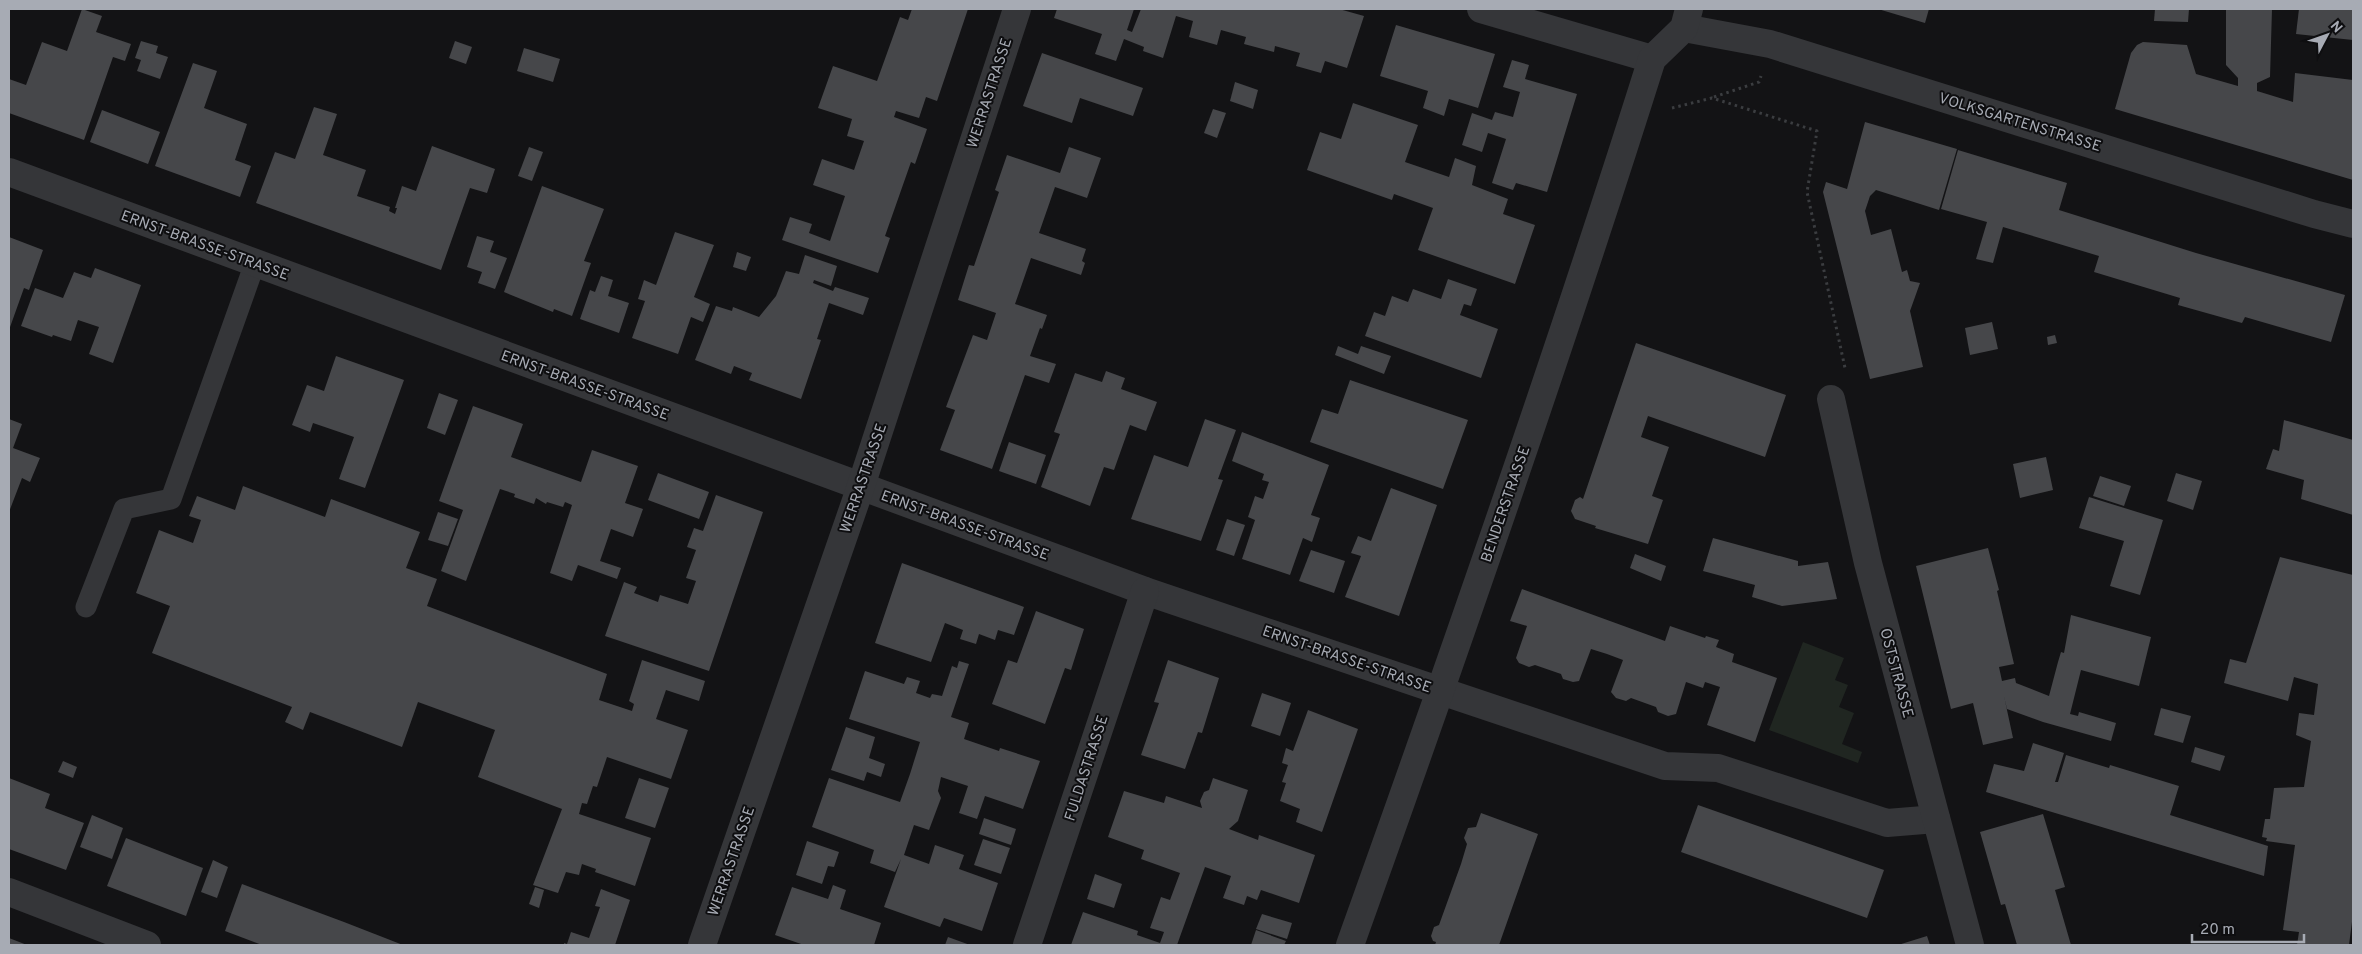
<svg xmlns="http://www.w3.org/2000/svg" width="2362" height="954" viewBox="0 0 2362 954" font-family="Overpass,sans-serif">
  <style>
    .green { fill: #202621 }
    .building { fill: #46474a }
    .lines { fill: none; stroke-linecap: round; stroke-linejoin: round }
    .path { stroke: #3b3d40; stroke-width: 3; stroke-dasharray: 2.5 4; stroke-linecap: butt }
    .lane { stroke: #353639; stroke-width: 21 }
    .street { stroke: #353639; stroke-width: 28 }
    .labels { text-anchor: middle; stroke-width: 4; stroke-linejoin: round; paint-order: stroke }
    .street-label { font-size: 15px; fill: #a7abb4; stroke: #0e0e10 }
  </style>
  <rect width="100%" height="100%" fill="#131315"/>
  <path class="green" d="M1803,642L1844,658L1835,680L1848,685L1839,707L1854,713L1842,744L1862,752L1858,763L1769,730Z"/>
  <g class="building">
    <path d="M82,9L102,16L96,32L131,44L125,61L113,57L84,140L9,113V79L26,85L42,42L67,51Z"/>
    <path d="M912,9H968L937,101L926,97L919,118L896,111L894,117L927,129L915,164L911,162L885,236L890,238L878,273L782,240L790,217L812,224L809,233L830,241L845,196L813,185L822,159L854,170L864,141L847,136L852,119L818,108L833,66L877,81L900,17L908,20Z"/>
    <path d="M1057,9H1134L1127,30L1132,32L1141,9H1339L1364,16L1347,68L1325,61L1321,73L1296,66L1300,53L1275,46L1274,52L1244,44L1246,37L1221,30L1217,45L1189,37L1193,21L1176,16L1163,58L1143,51L1144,47L1124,39L1116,61L1095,54L1102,34L1054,18Z"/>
    <path d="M1878,9H1929L1925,23Z"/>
    <path d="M2155,9H2189L2188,22L2154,21Z"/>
    <path d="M2226,9H2272L2270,77L2257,83V91L2293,102L2295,73L2353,80V180L2115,109L2131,53L2137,45L2143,42L2187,45L2196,74L2238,86V78L2226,65Z"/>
    <path d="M2299,9H2353V40L2296,34Z"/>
    <path d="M1396,25L1495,54L1478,108L1449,99L1444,116L1423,108L1428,91L1380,76Z"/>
    <path d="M141,41L158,46L156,53L168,57L160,79L137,71L141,60L135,58Z"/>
    <path d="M455,41L472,47L466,64L449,58Z"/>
    <path d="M524,48L560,59L553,82L517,71Z"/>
    <path d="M1042,53L1143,88L1133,116L1080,98L1072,123L1023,106Z"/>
    <path d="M1512,60L1529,65L1525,79L1577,94L1547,192L1516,183L1513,190L1492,183L1506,139L1488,133L1482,152L1462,145L1472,113L1492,120L1495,112L1513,117L1520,92L1503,87Z"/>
    <path d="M193,63L217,71L204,108L247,124L235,160L251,166L240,197L155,166Z"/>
    <path d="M1235,82L1258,90L1253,109L1230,101Z"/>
    <path d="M1353,103L1418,125L1405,162L1449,177L1455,158L1476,166L1472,185L1508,199L1503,214L1535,225L1515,284L1418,250L1433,208L1394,194L1392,200L1307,170L1320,132L1341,139Z"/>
    <path d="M314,107L337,114L323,155L366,170L357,196L390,207L389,211L395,214L397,208H395L402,186L416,191L432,146L495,169L487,193L470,188L441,270L256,203L275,152L295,159Z"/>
    <path d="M1213,109L1226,113L1217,138L1204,133Z"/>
    <path d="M102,110L160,132L148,164L90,142Z"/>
    <path d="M1865,122L1957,149L1939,210L1876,190L1870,196L1865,211L1871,235L1891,229L1902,272L1907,270L1910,281L1920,283L1910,311L1923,367L1870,379L1823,192L1826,182L1847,189Z"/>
    <path d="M529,147L543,152L532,181L518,176Z"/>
    <path d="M1069,147L1101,158L1087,198L1055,187L1039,233L1086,249L1082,261L1085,263L1081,275L1031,258L1015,304L1047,315L1042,329L1040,328L1030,356L1056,364L1049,383L1025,375L992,469L940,450L955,410L946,407L973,335L987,340L996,313L958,300L969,265L974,266L999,192L995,190L1007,155L1060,173Z"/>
    <path d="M1958,150L2067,183L2059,210L2196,253L2345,295L2331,342L2245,317L2242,323L2178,305L2180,298L2094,272L2099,256L2003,227L1993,263L1976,259L1987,222L1941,209Z"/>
    <path d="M542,186L604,209L584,261L591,263L572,316L554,309L553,312L504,292Z"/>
    <path d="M675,232L714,245L694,297L710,304L703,322L691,317L678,354L632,338L645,301L638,299L644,280L656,285Z"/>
    <path d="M477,236L494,241L490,252L507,258L495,289L478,283L482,272L467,267Z"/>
    <path d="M9,237L43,250L29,290L24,288L9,330Z"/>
    <path d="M737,252L751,257L746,271L733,267Z"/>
    <path d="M805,255L837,266L831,286L814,280L813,283L833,291L835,287L869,298L863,315L829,303L817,339L821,340L801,399L749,380L752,373L734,366L731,374L695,360L716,306L732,311L733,307L759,317L776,296L786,271L799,274Z"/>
    <path d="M95,268L141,285L113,363L89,354L99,327L78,320L71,341L53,335L52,337L21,326L35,288L63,298L74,272L91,278Z"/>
    <path d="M601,276L613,280L608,296L629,303L619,333L580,319L590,290L595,292Z"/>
    <path d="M1448,279L1477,289L1471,306L1464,304L1460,315L1498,329L1481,378L1365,336L1374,312L1385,316L1392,296L1408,302L1413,289L1441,299Z"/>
    <path d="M1992,322L1998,349L1970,355L1965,328Z"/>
    <path d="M2055,335L2057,343L2048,345L2047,337Z"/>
    <path d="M1636,343L1786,395L1765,457L1648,416L1641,437L1669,447L1652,496L1663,500L1648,544L1595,528L1596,526L1575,519L1571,511L1575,500L1580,497L1583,499Z"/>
    <path d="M1338,346L1358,354L1361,346L1391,356L1384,374L1335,355Z"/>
    <path d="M336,356L404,380L365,488L339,479L354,437L313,423L310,432L292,425L307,385L324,391Z"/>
    <path d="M1106,371L1125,378L1121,389L1157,402L1146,431L1130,425L1114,470L1104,467L1090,506L1041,487L1060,434L1054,432L1075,373L1102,382Z"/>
    <path d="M1350,380L1468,420L1443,489L1310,442L1322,409L1338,414Z"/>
    <path d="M439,393L458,400L445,435L427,428Z"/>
    <path d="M473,406L523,424L511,457L581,482L592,450L638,466L625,503L643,509L633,537L611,529L600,561L621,568L617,579L578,565L572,581L550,573L572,505L565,502L563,507L547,502L546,504L536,498L534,504L514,497L515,494L500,489L466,581L441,571L463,510L439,501Z"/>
    <path d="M9,419L22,424L13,448L40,458L30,482L22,478L9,512Z"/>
    <path d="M1205,419L1236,430L1218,479L1223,480L1201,541L1131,519L1154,455L1188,467Z"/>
    <path d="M2284,420L2353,440V515L2301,499L2304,480L2266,469L2273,449L2279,451Z"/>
    <path d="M1242,432L1329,465L1311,515L1320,518L1312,542L1303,538L1290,575L1242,559L1255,520L1248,517L1255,496L1263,499L1269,482L1262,480L1264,474L1232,461Z"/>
    <path d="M1009,442L1046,455L1036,484L999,471Z"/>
    <path d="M2046,457L2053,490L2020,498L2013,464Z"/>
    <path d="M658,473L709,492L699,519L648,500Z"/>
    <path d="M2176,473L2202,481L2193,510L2167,501Z"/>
    <path d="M2100,476L2131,486L2124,506L2093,496Z"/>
    <path d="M243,486L325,517L331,499L420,532L406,568L437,579L427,606L607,674L599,700L632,711L634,704L629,701L642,660L705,681L699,701L666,690L656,719L688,730L671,779L607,757L597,787L593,786L587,804L582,803L579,814L651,838L635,886L595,872L596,869L582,864L579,875L566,872L558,893L533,885L562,809L478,777L495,730L418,702L402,747L310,712L303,730L285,722L292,707L152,653L170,606L136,593L159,530L193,543L201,520L189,516L197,496L235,510Z"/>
    <path d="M1391,488L1437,505L1399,616L1345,597L1361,556L1351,553L1358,536L1371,541Z"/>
    <path d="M716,495L763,512L709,671L605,636L624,582L637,587L634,593L658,602L660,595L688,604L696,581L686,578L696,550L687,547L694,528L703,531Z"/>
    <path d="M2089,497L2163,520L2140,595L2110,586L2124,541L2079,528Z"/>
    <path d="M438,512L458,519L448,546L428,540Z"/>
    <path d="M1227,519L1245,525L1234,556L1216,550Z"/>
    <path d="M1713,538L1798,561V566L1828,562L1837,599L1782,606L1752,597L1755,585L1703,571Z"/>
    <path d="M1988,548L1999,590L1997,591L2014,664L1999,667L2002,681L2015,678L2016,683L2049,696L2058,662L2061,652L2064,653L2071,615L2151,637L2139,686L2081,670L2070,714L2078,716L2079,712L2116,723L2111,741L2043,722L2007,709L2004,696L2013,738L1983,745L1973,703L1951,709L1916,566Z"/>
    <path d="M1311,550L1345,561L1334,593L1299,581Z"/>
    <path d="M1635,554L1666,566L1661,581L1630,568Z"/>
    <path d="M2280,557L2353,575V914L2349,945H2297L2299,932L2283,930L2295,845L2266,841L2267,838L2262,837L2265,819H2270L2274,788L2304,787L2311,741L2296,735L2299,713L2314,715L2318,684L2294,677L2288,701L2224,683L2230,659L2246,663Z"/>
    <path d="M902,563L1024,607L1014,635L998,630L995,640L979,634L976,644L960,639L963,630L945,623L931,662L875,643Z"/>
    <path d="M1522,589L1665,641L1670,626L1705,638L1706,636L1719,640L1716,647L1734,654L1732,662L1777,678L1755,742L1707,725L1720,687L1705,682L1703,688L1686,682L1676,714L1668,716L1658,712L1656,707L1631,698L1626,701L1616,698L1611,692L1623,660L1607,654L1591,649L1579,681L1573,682L1563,679L1561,674L1535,665L1529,667L1519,663L1516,658L1527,626L1510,621Z"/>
    <path d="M1036,611L1084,629L1071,670L1065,668L1045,724L992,704L1008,660L1017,663Z"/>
    <path d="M1168,660L1219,678L1202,733L1198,732L1185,769L1141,755L1159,703L1154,702Z"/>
    <path d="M959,661L969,664L951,717L969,723L964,739L999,751L1000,748L1040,761L1023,809L985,796L977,819L959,813L968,786L941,777L938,791L941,798L929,830L914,825L904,855L929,864L935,845L964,855L959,869L998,883L982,931L944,918L940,927L884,907L901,859L895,872L870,863L874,850L812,827L829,778L900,802L910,774L920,742L849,719L865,671L904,684L907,677L920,681L916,693L930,698L932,694L942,696L952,666L957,668Z"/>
    <path d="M1262,693L1291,703L1280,736L1251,726Z"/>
    <path d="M2161,708L2191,716L2183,743L2154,735Z"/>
    <path d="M1308,710L1358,729L1322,832L1296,822L1300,809L1280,801L1286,783L1282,782L1288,765L1282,763L1286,748L1293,751Z"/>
    <path d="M846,727L875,737L869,758L885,764L881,777L867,772L864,781L831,770Z"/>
    <path d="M2033,743L2064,753L2055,782H2058L2066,755L2109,768L2110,765L2179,786L2170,815L2268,846L2264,876L1986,792L1994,764L2024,771Z"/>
    <path d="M2195,747L2225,756L2220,771L2191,762Z"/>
    <path d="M63,761L77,767L73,778L58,772Z"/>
    <path d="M9,778L50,794L45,808L84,823L66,870L9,849Z"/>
    <path d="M639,778L669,788L655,828L625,818Z"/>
    <path d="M1213,778L1248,790L1238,821L1229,829L1258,840L1259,835L1315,855L1299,903L1261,890L1257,900L1247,896L1244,905L1223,898L1231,876L1205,867L1177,945H1071L1083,912L1138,931L1137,935L1160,943L1164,932L1150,928L1161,897L1170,900L1180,873L1141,859L1144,850L1108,837L1124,791L1164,803L1166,796L1202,808L1200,801L1204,792L1209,790Z"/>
    <path d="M1698,805L1884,870L1867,918L1681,852Z"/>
    <path d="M1481,813L1538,834L1499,945H1435L1436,942L1433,941L1431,936L1434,927L1439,925L1461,864L1467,844L1464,838L1468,828L1476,827Z"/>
    <path d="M2043,814L2065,887L2055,890L2071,945H2017L2005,904L2001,905L1980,832Z"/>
    <path d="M92,815L123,828L112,859L80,847Z"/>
    <path d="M984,818L1016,829L1011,845L979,834Z"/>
    <path d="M126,838L203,868L186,916L107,886Z"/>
    <path d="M983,839L1010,848L1001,874L974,865Z"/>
    <path d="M807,841L839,852L834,867L828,866L822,884L796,875Z"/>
    <path d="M213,860L228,867L217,898L201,892Z"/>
    <path d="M1095,874L1122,884L1114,908L1087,899Z"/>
    <path d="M242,884L344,922L403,945H262L225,931Z"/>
    <path d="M833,885L846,890L840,909L881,923L874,945H804L775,935L792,887L828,899Z"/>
    <path d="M535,887L544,890L539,908L529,904Z"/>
    <path d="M601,889L630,900L615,945H564V943L567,944L571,932L589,938L600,907L595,906Z"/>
    <path d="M1262,914L1292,923L1287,939L1256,929Z"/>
    <path d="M1256,930L1286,941L1284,945H1251Z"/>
    <path d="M1927,936L1930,945H1898Z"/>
    <path d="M948,937L970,945H945Z"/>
    <path d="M9,938L27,945H9Z"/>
  </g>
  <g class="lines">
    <g class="path">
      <path d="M1714,97L1759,82L1761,76"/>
      <path d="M1672,108L1712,98L1817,131L1807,192L1845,368"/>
    </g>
    <path class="lane" d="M86,607L124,509L171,499L255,263"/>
    <g class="street">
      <path d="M1481,9L1652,59"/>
      <path d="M1684,28L1770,44L2314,214L2353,224"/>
      <path d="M9,172L1145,591L1441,691L1665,766L1718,768L1887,823L1936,819"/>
      <path d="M1831,399L1868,563L1970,945"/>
      <path d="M9,892L147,945"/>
      <path d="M702,945L861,486L1017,9"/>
      <path d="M1027,945L1145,591"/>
      <path d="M1350,945C1455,652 1558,357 1652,59L1684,28L1689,9"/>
    </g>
  </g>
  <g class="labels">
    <g class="street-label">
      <text transform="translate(989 93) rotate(-72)" y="5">WERRASTRASSE</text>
      <text transform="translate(2020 122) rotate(17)" y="5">VOLKSGARTENSTRASSE</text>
      <text transform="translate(205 245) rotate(20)" y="5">ERNST-BRASSE-STRASSE</text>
      <text transform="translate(585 385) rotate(20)" y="5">ERNST-BRASSE-STRASSE</text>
      <text transform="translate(863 478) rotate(-71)" y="5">WERRASTRASSE</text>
      <text transform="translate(1505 504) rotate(-71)" y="5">BENDERSTRASSE</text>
      <text transform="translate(965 525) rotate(20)" y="5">ERNST-BRASSE-STRASSE</text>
      <text transform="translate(1347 659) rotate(19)" y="5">ERNST-BRASSE-STRASSE</text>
      <text transform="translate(1897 673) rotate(75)" y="5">OSTSTRASSE</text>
      <text transform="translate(1086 768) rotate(-72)" y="5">FULDASTRASSE</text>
      <text transform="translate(731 861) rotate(-71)" y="5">WERRASTRASSE</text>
    </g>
  </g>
  <rect width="2362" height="954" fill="none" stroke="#a7abb4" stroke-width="20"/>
  <g transform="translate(2327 35) rotate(49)" stroke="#0e0e10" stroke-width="4" paint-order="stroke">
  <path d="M0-4L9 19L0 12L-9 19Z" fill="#a7abb4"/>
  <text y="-8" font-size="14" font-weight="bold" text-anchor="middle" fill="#a7abb4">N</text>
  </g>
  <path d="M2192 934v8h112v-8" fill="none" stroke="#a7abb4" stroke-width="2.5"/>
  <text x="2200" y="934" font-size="15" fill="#a7abb4" stroke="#0e0e10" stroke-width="4" paint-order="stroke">20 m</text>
</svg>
